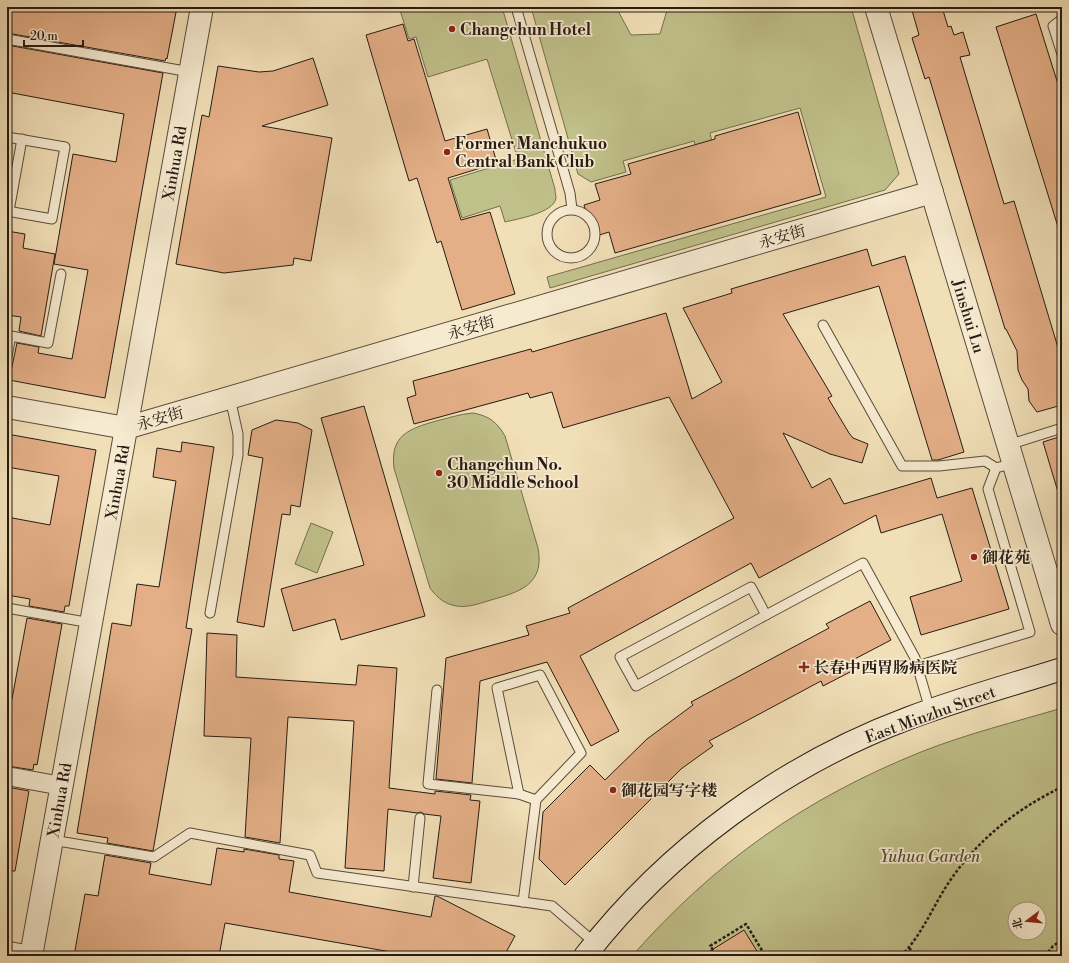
<svg xmlns="http://www.w3.org/2000/svg" width="1069" height="963" viewBox="0 0 1069 963" font-family="'Libre Bodoni','Noto Serif SC',serif">
  <style>
    .green { fill: #c0c08a; stroke: #746e4e; fill-rule: evenodd }
    .building { fill: #e4af87; stroke: #271b13 }
    .lines { fill: none; stroke-linecap: round; stroke-linejoin: round }
    .service-casing { stroke: #5a4c3c; stroke-width: 11 }
    .minor-casing { stroke: #5a4c3c; stroke-width: 20 }
    .tertiary-casing { stroke: #5a4c3c; stroke-width: 24 }
    .secondary-casing { stroke: #271b13; stroke-width: 24 }
    .path { stroke: #271b13; stroke-width: 2.5; stroke-dasharray: 3 2; stroke-linecap: butt }
    .service { stroke: #f6ead0; stroke-width: 9 }
    .minor { stroke: #f6ead0; stroke-width: 18 }
    .tertiary { stroke: #f6ead0; stroke-width: 22 }
    .secondary { stroke: #f6ead0; stroke-width: 22 }
    .poi-dot { fill: #8f2418; stroke: #f6ead0; stroke-width: 1.5 }
    .labels { text-anchor: middle; stroke-width: 3.5; stroke-linejoin: round; paint-order: stroke }
    .poi-label { font-size: 16px; font-weight: bold; fill: #271b13; stroke: #f6ead0; text-anchor: start }
    .street-label { font-size: 16px; fill: #271b13; stroke: #f6ead0 }
    .park-label { font-size: 16px; font-style: italic; fill: #554d37; stroke: #f6ead0 }
  </style>
  <rect width="100%" height="100%" fill="#f1dfb7"/>
  <filter id="stains"><feTurbulence type="fractalNoise" baseFrequency=".005" numOctaves="4"/><feColorMatrix values="0 0 0 0 .2 0 0 0 0 .09 0 0 0 0 .02 0 0 0 .5 -.17"/></filter>
  <radialGradient id="worn" r=".72"><stop offset=".6" stop-color="#630" stop-opacity="0"/><stop offset="1" stop-color="#630" stop-opacity=".3"/></radialGradient>
  <g class="green">
    <path d="M399,7H502L555,189C555,192 556,196 556,198C554,213 517,219 505,222L500,206L462,218L450,180L518,159L487,59L428,77L416,37L409,39Z"/>
    <path d="M531,7H616L631,35L660,34L668,7H851L899,174L885,190L550,288L547,277L826,197L800,108L710,133L713,147L697,151L694,141L623,161L626,172L591,182L578,174Z"/>
    <path d="M473,413C489,416 497,422 505,436L538,548C545,585 519,592 491,600C478,604 465,609 452,605C442,602 436,596 430,588L394,468C390,435 409,429 436,421C449,418 460,414 473,413Z"/>
    <path d="M311,523L333,532L317,573L295,564Z"/>
    <path d="M1062,708V956H632C715,862 804,799 921,752C966,734 1015,722 1062,708ZM1015,909H1039V933H1015Z"/>
  </g>
  <g class="building">
    <path d="M7,7H177L167,59L166,58L165,61L7,33Z"/>
    <path d="M911,7H942L948,27L951,26L954,35L963,32L970,55L960,57L1004,204L1014,201L1062,361V405L1037,412L1029,401L1028,389L1022,380L1018,370L1017,351L1006,329H1005L929,77L925,79L912,38L919,35Z"/>
    <path d="M1036,14L1062,97V226L1058,227L996,27Z"/>
    <path d="M403,24L408,41L414,39L445,141L487,129L497,163L448,178L461,220L490,212L515,294L462,310L441,241L437,243L417,178L409,181L366,35Z"/>
    <path d="M7,45L163,73L105,398L9,380L17,343L39,347L38,353L72,359L88,270L54,264L73,154L116,162L124,114L7,92Z"/>
    <path d="M313,58L328,105L262,126L332,138L311,261L294,258L293,265L224,273L176,264L202,115L209,117L218,66L259,72L273,71Z"/>
    <path d="M798,112L821,194L615,253L609,232L593,237L584,205L600,200L595,184L631,174L628,164L715,139V136Z"/>
    <path d="M7,231L25,234L23,248L55,254L41,336L19,331L21,317L7,315Z"/>
    <path d="M867,249L872,266L905,256L964,452L938,460H932L879,286L783,314L832,396L828,398L849,433L853,438L868,444L862,463L830,454L783,433L812,488L830,478L844,504L931,478L937,498L972,488L1009,609L921,635L910,597L962,581L942,514L881,533L876,515L759,578L751,563L580,656L619,731L591,746L547,662L480,681L472,783L436,779L446,658L529,635L526,626L570,613L568,608L734,518L669,397L563,428L552,392L530,398L528,393L414,424L407,398L416,395L413,381L531,349L532,352L666,313L692,399L722,382L683,308L732,293L731,289Z"/>
    <path d="M364,406L425,616L341,640L335,619L293,631L281,589L364,565L321,418Z"/>
    <path d="M276,420L298,423L312,430L300,507L291,505L290,515L282,514L264,627L237,622L263,458L248,455L252,430Z"/>
    <path d="M7,434L96,450L69,606H65L64,612L29,606L30,599L7,595V517L50,525L59,476L7,467Z"/>
    <path d="M1062,436V492H1058L1043,442Z"/>
    <path d="M182,442L214,447L186,628L192,629L153,851L107,843L108,838L77,833L112,623L131,626L137,584L159,587L176,481L153,477L157,448L181,452Z"/>
    <path d="M870,601L891,640L847,663L852,671L823,686L821,681L709,741L713,746L681,769L565,885L539,859L543,812L590,765L605,780L647,739L693,705L691,702L829,628L826,624Z"/>
    <path d="M27,618L62,624L37,765L34,764L33,770L7,766V698L12,699Z"/>
    <path d="M207,633L237,635L236,677L356,685L358,665L397,668L389,788L435,794V791L471,795L470,800L480,801L471,883L433,878L441,816L424,814L421,812L417,813L388,809L384,871L345,868L354,721L288,717L280,843L245,837L251,738L204,736Z"/>
    <path d="M7,787L29,791L15,871H7Z"/>
    <path d="M217,848L244,852V849L279,855V859L294,861L289,892L431,917L435,896H437L515,936L504,956H414L225,923L219,956H74L85,894L98,896L105,855L151,863L149,874L211,885Z"/>
    <path d="M744,930L760,956H702Z"/>
  </g>
  <g class="lines">
    <defs>
      <g id="service">
        <path d="M516,7L570,193L572,209"/>
        <path d="M1062,19L1053,26L1062,54"/>
        <path d="M7,39L190,72"/>
        <path d="M7,137L65,147L52,219L7,211"/>
        <circle cx="571" cy="234" r="24"/>
        <path d="M9,211L22,139"/>
        <path d="M823,325L902,466H939L985,461L996,468"/>
        <path d="M7,356L11,336L48,343L61,274"/>
        <path d="M1008,445L1062,428"/>
        <path d="M751,587L766,615L636,686L620,657Z"/>
        <path d="M7,608L91,623"/>
        <path d="M210,613L238,455V434L230,398"/>
        <path d="M766,615L863,563L915,658L930,710"/>
        <path d="M917,666L1030,632L988,489L996,468L1014,463"/>
        <path d="M437,690L428,784L519,794L536,800"/>
        <path d="M519,794L497,688L540,675L581,753L536,800L523,902"/>
        <path d="M52,840L154,857L190,833L310,855L317,873L552,906L595,943"/>
        <path d="M413,887L420,818"/>
        <path d="M7,946L32,951"/>
      </g>
      <path id="minor" d="M7,776L62,786"/>
      <g id="tertiary">
        <path d="M876,7L1062,624"/>
        <path d="M7,407L126,428L932,192"/>
        <path d="M31,956L202,7"/>
      </g>
      <path id="secondary" d="M585,956C668,849 783,765 909,718C959,699 1011,685 1062,669"/>
    </defs>
    <use href="#service" class="service-casing"/>
    <use href="#minor" class="minor-casing"/>
    <use href="#tertiary" class="tertiary-casing"/>
    <use href="#secondary" class="secondary-casing"/>
    <g class="path">
      <path d="M909,948L917,956"/>
      <path d="M627,953L630,956"/>
      <path d="M707,956L714,951L710,946L746,924L763,952L758,956"/>
      <path d="M901,956C920,937 930,913 944,890C972,844 1014,810 1062,787"/>
      <path d="M1045,956L1053,946L1062,940"/>
    </g>
    <use href="#service" class="service"/>
    <use href="#minor" class="minor"/>
    <use href="#tertiary" class="tertiary"/>
    <use href="#secondary" class="secondary"/>
  </g>
  <g class="poi-dot">
    <circle cx="452" cy="29" r="4"/>
    <circle cx="447" cy="152" r="4"/>
    <circle cx="439" cy="473" r="4"/>
    <circle cx="974" cy="557" r="4"/>
    <path d="M802 661h4v4h4v4h-4v4h-4v-4h-4v-4h4z"/>
    <circle cx="613" cy="790" r="4"/>
  </g>
  <g class="labels">
    <g class="poi-label">
      <text x="460" y="35">Changchun Hotel</text>
      <text x="455" y="149">Former Manchukuo<tspan x="455" dy="18">Central Bank Club</tspan></text>
      <text x="447" y="470">Changchun No.<tspan x="447" dy="18">30 Middle School</tspan></text>
      <text x="982" y="563">御花苑</text>
      <text x="813" y="673">长春中西胃肠病医院</text>
      <text x="621" y="796">御花园写字楼</text>
    </g>
    <g class="street-label">
      <text transform="translate(174 163) rotate(-80)" y="6">Xinhua Rd</text>
      <text transform="translate(782 236) rotate(-16)" y="6">永安街</text>
      <text transform="translate(969 316) rotate(73)" y="6">Jinshui Lu</text>
      <text transform="translate(471 327) rotate(-16)" y="6">永安街</text>
      <text transform="translate(160 418) rotate(-16)" y="6">永安街</text>
      <text transform="translate(117 482) rotate(-80)" y="6">Xinhua Rd</text>
      <text transform="translate(930 714) rotate(-20)" y="6">East Minzhu Street</text>
      <text transform="translate(59 800) rotate(-80)" y="6">Xinhua Rd</text>
    </g>
    <g class="park-label">
      <text x="930" y="862">Yuhua Garden</text>
    </g>
  </g>
  <rect width="1069" height="963" fill="none" stroke="#f1dfb7" stroke-width="24"/>
  <rect x="8" y="8" width="1053" height="947" fill="none" stroke="#271b13" stroke-width="2"/>
  <rect x="12" y="12" width="1045" height="939" fill="none" stroke="#271b13"/>
  <g transform="translate(1027 921) rotate(254)"><circle r="19" fill="#f6ead0" stroke="#a39784"/>
  <path d="M0-3L7 15L0 10L-7 15Z" fill="#8f2418"/>
  <text y="-6" font-size="11" font-weight="bold" text-anchor="middle" fill="#271b13">北</text>
  </g>
  <path d="M24 40v6h59v-6" fill="none" stroke="#271b13" stroke-width="2"/>
  <text x="30" y="40" font-size="12" fill="#271b13" stroke="#f6ead0" stroke-width="3" paint-order="stroke">20 m</text>
  <rect width="100%" height="100%" filter="url(#stains)"/>
  <rect width="100%" height="100%" fill="url(#worn)"/>
</svg>
